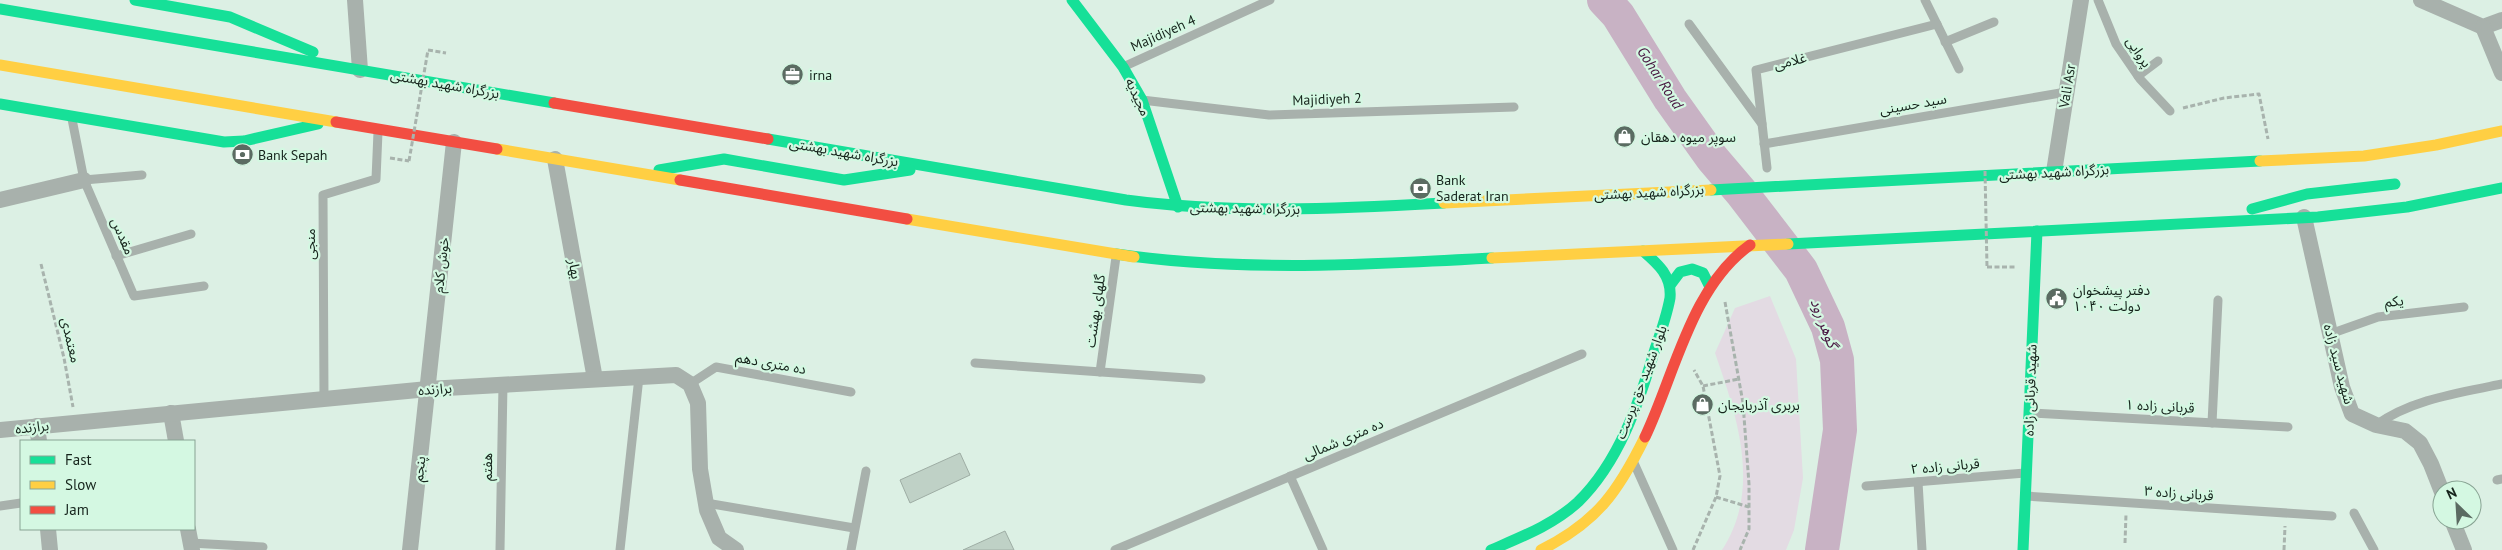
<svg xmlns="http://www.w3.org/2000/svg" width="2502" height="550" viewBox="0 0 2502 550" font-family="'PT Sans','Noto Sans Arabic',sans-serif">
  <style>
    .green { fill: #e3dbe3 }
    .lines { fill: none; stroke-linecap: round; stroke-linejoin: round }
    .river { stroke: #c8b2c4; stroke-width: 34 }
    .building { fill: #bfd1c6; stroke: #9eada4 }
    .path { stroke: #a8b3ad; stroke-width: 3; stroke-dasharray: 5 2.5; stroke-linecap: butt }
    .lane { stroke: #a8b1ac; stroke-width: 9 }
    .street { stroke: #a8b1ac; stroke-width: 16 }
    .fast { stroke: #16e098; stroke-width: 11 }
    .slow { stroke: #ffcf43; stroke-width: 11 }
    .jam { stroke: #f24e42; stroke-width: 11 }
    .path-bridge { stroke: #a8b3ad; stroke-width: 3; stroke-dasharray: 5 2.5; stroke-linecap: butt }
    .labels { text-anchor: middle; stroke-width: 4.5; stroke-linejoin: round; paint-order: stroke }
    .street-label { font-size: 14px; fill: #16241c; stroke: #d4f8e2 }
    .poi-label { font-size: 14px; fill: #16241c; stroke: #d4f8e2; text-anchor: start }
    .water-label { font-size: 15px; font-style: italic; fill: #481641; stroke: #d4f8e2 }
  </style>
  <rect width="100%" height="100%" fill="#dcf0e4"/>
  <path class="green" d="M1770,296L1796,359L1803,478L1794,530L1786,550H1722C1762,489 1737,416 1715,353L1735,308Z"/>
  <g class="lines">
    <path class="river" d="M1604,0L1618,15L1670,99L1712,158L1741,192L1801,270L1828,327L1837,360L1840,430L1822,550"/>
  </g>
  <g class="building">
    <path d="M960,453L970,475L910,503L900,480Z"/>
    <path d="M1005,531L1014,550H963Z"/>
  </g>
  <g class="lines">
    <g class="path">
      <path d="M428,50L446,53"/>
      <path d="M2183,108L2224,98L2259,94L2268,139"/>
      <path d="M390,158L409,161"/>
      <path d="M41,264L64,358L73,407"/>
      <path d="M1987,267H2017"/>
      <path d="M1725,302L1743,403L1749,484V529L1740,550"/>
      <path d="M1703,386L1739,379"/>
      <path d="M1716,497L1749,507"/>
      <path d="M2125,543L2126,514"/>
      <path d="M1693,550L1716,497L1720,476L1703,386L1694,370"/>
      <path d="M2284,550L2285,526"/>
    </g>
    <g class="lane">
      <path d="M1925,0L1959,69"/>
      <path d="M2098,0L2116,44L2140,79L2170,111"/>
      <path d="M1689,24L1762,124"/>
      <path d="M1945,42L1994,22"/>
      <path d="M1123,67L1270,0"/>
      <path d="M2138,76L2158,61"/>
      <path d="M1142,100L1269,115L1514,107"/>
      <path d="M72,119L84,180L134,296L204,286"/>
      <path d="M1764,144L2066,92"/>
      <path d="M1767,168L1756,70L1937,24"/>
      <path d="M84,180L142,175"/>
      <path d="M116,256L191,234"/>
      <path d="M2330,334L2378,317L2464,307"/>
      <path d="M975,363L1201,379"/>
      <path d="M1100,372L1116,257"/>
      <path d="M690,384L716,367L851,392"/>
      <path d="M324,398L323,195L376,179L378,132"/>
      <path d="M2030,413L2288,427"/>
      <path d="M2212,423L2218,300"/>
      <path d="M2376,425C2412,399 2459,393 2502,384"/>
      <path d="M1634,463L1673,550"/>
      <path d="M1290,476L1323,550"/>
      <path d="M2497,480L2502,479"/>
      <path d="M1918,482L1922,550"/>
      <path d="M1866,486L2025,473"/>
      <path d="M2026,496L2332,516"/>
      <path d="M706,503L854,528"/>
      <path d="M0,506L21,503"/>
      <path d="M2354,513L2374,550"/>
      <path d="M190,543L263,547"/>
      <path d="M500,550L503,384"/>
      <path d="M620,550L639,377"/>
      <path d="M851,550L866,471"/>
      <path d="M1115,550L1582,354"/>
    </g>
    <g class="street">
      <path d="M355,0L360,70"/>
      <path d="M2421,0L2483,27L2502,20"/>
      <path d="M2483,27L2502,73"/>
      <path d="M555,159L595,379"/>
      <path d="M2054,172L2081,0"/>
      <path d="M0,200L84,180"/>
      <path d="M2304,217L2342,387L2352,414L2376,425L2405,431L2420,443L2431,464L2442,492"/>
      <path d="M171,413L176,441"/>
      <path d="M37,426L39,441"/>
      <path d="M0,430L428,389L676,375L690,384L698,403L700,469L707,510L719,538L736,550"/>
      <path d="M2452,520L2464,550"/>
      <path d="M48,529L50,550"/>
      <path d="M188,529L192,550"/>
      <path d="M410,550L454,142"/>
    </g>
    <g class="fast">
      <path d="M135,0L230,17L313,52"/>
      <path d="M1072,0L1123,67L1142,100L1178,207"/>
      <path d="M0,9L554,103"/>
      <path d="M0,104L224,142L244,141L318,124"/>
      <path d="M768,139L1126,200C1232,214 1338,209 1444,203"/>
      <path d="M659,170L724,159L844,180L910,170"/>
      <path d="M1711,190L2260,161"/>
      <path d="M2252,209L2307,194L2395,184"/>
      <path d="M1788,244L2318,217L2407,207L2502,188"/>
      <path d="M1116,254C1241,272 1366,265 1492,258"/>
      <path d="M1671,284L1680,272L1692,269L1703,273L1710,287"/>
      <path d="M1491,550C1521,537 1553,525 1578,502C1619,462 1639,403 1655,349C1661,332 1667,315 1670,298C1672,276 1658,264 1643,251"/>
      <path d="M2023,550L2037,231"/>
    </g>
    <g class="slow">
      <path d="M0,65L336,122"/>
      <path d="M497,149L680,180"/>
      <path d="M2260,161L2364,156L2436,145L2502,131"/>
      <path d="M1444,203L1711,190"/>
      <path d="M907,219L1134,257"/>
      <path d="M1492,258L1788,244"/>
      <path d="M1541,550C1597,522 1618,492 1645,437"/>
    </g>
    <g class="jam">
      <path d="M554,103L768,139"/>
      <path d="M336,122L497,149"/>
      <path d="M680,180L907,219"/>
      <path d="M1645,437C1675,374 1691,287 1750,245"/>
    </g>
    <g class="path-bridge">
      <path d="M409,161L428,50"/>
      <path d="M1985,171L1987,267"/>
    </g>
  </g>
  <defs>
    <symbol id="office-disc" viewBox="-11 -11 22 22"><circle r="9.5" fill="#5b6b62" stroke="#d4f8e2"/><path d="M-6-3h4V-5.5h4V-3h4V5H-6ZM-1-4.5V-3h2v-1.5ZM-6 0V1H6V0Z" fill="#fff"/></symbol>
    <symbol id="shop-disc" viewBox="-11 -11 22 22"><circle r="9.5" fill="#5b6b62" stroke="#d4f8e2"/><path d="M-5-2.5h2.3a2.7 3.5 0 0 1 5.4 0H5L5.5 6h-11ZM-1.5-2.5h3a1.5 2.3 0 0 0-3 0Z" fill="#fff"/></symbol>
    <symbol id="bank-disc" viewBox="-11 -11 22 22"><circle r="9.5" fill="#5b6b62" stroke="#d4f8e2"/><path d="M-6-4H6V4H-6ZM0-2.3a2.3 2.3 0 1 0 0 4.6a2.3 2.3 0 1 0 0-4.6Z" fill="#fff"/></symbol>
    <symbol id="civic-disc" viewBox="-11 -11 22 22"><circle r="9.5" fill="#5b6b62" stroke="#d4f8e2"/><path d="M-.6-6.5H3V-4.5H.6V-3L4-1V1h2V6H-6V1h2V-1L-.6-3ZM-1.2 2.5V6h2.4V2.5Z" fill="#fff"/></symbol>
  </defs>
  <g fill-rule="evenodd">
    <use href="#office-disc" x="780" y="62" width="25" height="25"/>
    <use href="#shop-disc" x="1612" y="124" width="25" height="25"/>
    <use href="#bank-disc" x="230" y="142" width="25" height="25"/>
    <use href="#bank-disc" x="1408" y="176" width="25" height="25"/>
    <use href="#civic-disc" x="2044" y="286" width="25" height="25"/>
    <use href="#shop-disc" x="1690" y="392" width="25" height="25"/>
  </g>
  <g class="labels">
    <g class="street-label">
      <text transform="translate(1163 33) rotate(-24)" y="5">Majidiyeh 4</text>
      <text transform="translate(2139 52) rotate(56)" y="5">پروایی</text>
      <text transform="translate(1790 61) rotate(-14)" y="5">غلامی</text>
      <text transform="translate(445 84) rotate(10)" y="5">بزرگراه شهید بهشتی</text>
      <text transform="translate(2067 86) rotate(-81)" y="5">Vali Asr</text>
      <text transform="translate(1138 97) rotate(65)" y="5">مجیدیه</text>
      <text transform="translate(1327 99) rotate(-2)" y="5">Majidiyeh 2</text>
      <text transform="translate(1913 104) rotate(-10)" y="5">سید حسینی</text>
      <text transform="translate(844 152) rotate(10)" y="5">بزرگراه شهید بهشتی</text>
      <text transform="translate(2054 172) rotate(-3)" y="5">بزرگراه شهید بهشتی</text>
      <text transform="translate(1649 192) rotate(-3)" y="5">بزرگراه شهید بهشتی</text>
      <text transform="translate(1245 208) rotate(1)" y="5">بزرگراه شهید بهشتی</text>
      <text transform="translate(123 236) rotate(67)" y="5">مقدس</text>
      <text transform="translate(310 244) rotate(-90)" y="5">منجی</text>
      <text transform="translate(441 265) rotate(-84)" y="5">خوش کلام</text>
      <text transform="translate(575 269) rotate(80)" y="5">بهار</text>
      <text transform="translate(2394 301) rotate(-6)" y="5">یکم</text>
      <text transform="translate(1095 311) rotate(-82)" y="5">گلهای بهشت</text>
      <text transform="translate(71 340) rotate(77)" y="5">معتمدی</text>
      <text transform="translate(771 363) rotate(10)" y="5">ده متری دهم</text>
      <text transform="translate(2339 364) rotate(75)" y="5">شهید سید زاده</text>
      <text transform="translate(1641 382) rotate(-69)" y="5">بلوار شهید حق پرست</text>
      <text transform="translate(435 389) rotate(-4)" y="5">برازنده</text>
      <text transform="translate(2030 390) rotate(-88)" y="5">شهید قربانی زاده</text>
      <text transform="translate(2160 406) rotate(3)" y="5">قربانی زاده ۱</text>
      <text transform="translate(32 427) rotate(-6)" y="5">برازنده</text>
      <text transform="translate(1343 439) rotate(-23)" y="5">ده متری شمالی</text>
      <text transform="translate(1945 466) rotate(-5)" y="5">قربانی زاده ۲</text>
      <text transform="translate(487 467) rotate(-89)" y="5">هفتم</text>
      <text transform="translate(419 469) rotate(-84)" y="5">پنجم</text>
      <text transform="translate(2179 493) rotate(4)" y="5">قربانی زاده ۳</text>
    </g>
    <g class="poi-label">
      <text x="809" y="80">irna</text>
      <text x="1641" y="142">سوپر میوه دهقان</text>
      <text x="258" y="160">Bank Sepah</text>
      <text x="1436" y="185">Bank<tspan x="1436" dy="16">Saderat Iran</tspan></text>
      <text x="2073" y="295">دفتر پیشخوان<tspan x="2073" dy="16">دولت ۱۰۴۰</tspan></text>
      <text x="1718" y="410">بربری آذربایجان</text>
    </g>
    <g class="water-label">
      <text transform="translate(1660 78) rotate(57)" y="5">Gohar Roud</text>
      <text transform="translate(1824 323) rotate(69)" y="5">گوهر رود</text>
    </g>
  </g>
  <rect x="20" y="440" width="175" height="90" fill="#d4f8e2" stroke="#88a393"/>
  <rect x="30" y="456" width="25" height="8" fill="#16e098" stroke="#88a393"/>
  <text x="65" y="465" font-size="15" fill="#16241c">Fast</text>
  <rect x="30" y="481" width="25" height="8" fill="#ffcf43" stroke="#88a393"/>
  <text x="65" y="490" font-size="15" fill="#16241c">Slow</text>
  <rect x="30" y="506" width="25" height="8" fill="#f24e42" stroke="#88a393"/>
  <text x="65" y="515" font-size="15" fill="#16241c">Jam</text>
  <g transform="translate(2457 505) rotate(335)"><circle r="24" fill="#d4f8e2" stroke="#88a393"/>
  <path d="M0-4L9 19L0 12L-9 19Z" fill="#5b6b62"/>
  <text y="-8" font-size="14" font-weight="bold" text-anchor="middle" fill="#16241c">N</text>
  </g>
</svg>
